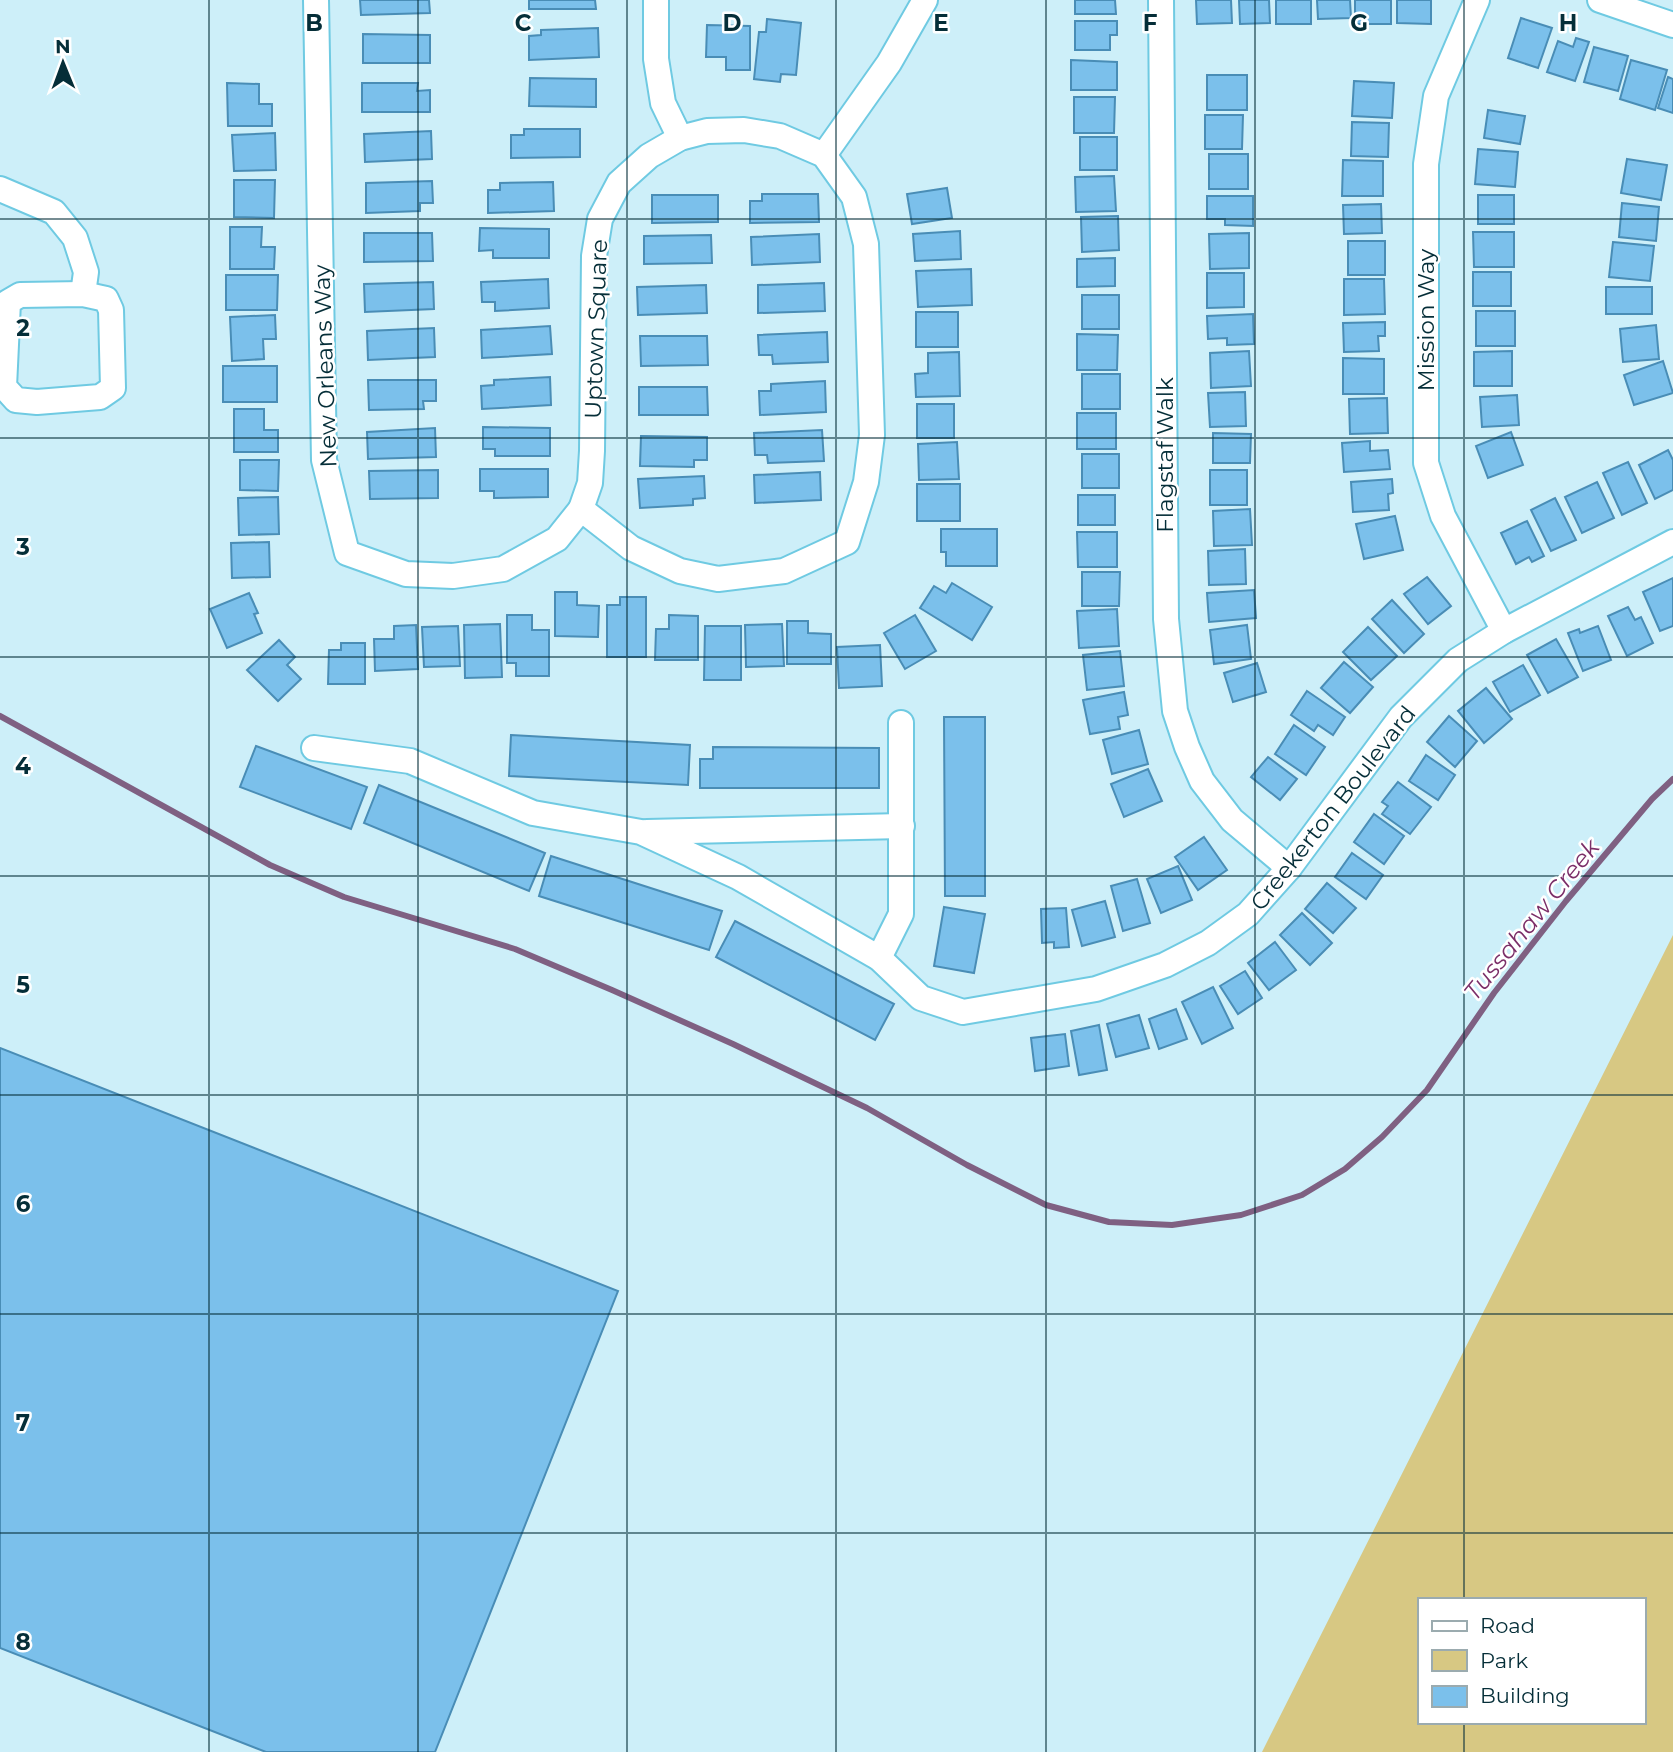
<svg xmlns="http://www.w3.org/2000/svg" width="1673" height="1752" viewBox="0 0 1673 1752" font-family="Montserrat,sans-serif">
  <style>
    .green { fill: #d7c883; fill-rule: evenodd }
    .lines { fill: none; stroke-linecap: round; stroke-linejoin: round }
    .stream { stroke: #7f6082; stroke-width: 6 }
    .building { fill: #7bc0eb; stroke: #498db6; stroke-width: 2 }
    .minor-casing { stroke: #6fcae2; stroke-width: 28 }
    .minor { stroke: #fff; stroke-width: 24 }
    .grid { fill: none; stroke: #052e38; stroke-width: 2; stroke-opacity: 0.55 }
    .labels { text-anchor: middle; stroke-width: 5; stroke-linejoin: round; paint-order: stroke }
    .street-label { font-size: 23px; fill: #052e38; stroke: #fff }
    .water-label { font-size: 24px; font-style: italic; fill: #7b2f69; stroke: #fff }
    .grid-label { font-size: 23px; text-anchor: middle; font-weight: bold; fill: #052e38; stroke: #fff; stroke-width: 5; stroke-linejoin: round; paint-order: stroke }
  </style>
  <rect width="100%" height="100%" fill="#cdeff9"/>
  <path class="green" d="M1673,935V1752H1262ZM1419,1600H1643V1722H1419Z"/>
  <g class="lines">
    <path class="stream" d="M0,716L270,865L344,897L515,949L612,990L733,1044L867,1108L967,1165L1046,1205L1109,1222L1172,1225L1241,1215L1302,1195L1345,1169L1382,1137L1427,1090L1494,993L1566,901L1652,799L1673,779"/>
  </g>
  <g class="building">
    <path d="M360,0H429L430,13L361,15Z"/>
    <path d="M529,0H595L596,9H529Z"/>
    <path d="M1075,0H1115L1116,14H1075Z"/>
    <path d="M1196,0H1231L1232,23L1197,24Z"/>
    <path d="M1239,0H1269L1270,23L1240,24Z"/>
    <rect x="1276" y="0" width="35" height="24"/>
    <path d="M1317,0H1350L1351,18L1318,19Z"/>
    <rect x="1355" y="0" width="36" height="24"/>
    <path d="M1397,0H1431V24L1397,23Z"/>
    <path d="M1521,18L1552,28L1538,68L1508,58Z"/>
    <path d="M767,19L801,23L796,75L781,74L780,82L754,79L759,32H766Z"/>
    <path d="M1075,21H1117V35H1110V50H1075Z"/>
    <path d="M707,25L750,26V70H726V57H706Z"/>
    <path d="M598,28L599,57L529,60V36L541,35V30Z"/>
    <path d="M363,34L430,35V63H363Z"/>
    <path d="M1576,38L1589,42L1575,81L1547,72L1558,41L1573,47Z"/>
    <path d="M1594,47L1628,56L1618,91L1584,82Z"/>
    <path d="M1071,60L1117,62V90H1071Z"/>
    <path d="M1631,60L1667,70L1655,110L1620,99Z"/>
    <rect x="1207" y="75" width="40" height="35"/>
    <path d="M1668,77L1673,79V113L1658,108Z"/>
    <path d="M530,78L596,79V107L529,106Z"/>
    <path d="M1354,81L1394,83L1392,118L1352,116Z"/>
    <path d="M227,83L259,84V104H272V126H228Z"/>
    <path d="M362,83H418L417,91L430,90V112H362Z"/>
    <path d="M1074,97H1115L1114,133H1074Z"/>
    <path d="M1488,110L1525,116L1520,144L1484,138Z"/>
    <path d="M1205,115H1243L1242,149H1205Z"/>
    <path d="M1352,122L1389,123L1388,157L1351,156Z"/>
    <path d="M524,129H580V157L511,158V135H524Z"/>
    <path d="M431,131L432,159L365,162L364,134Z"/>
    <path d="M275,133L276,170L234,171L232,135Z"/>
    <rect x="1080" y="137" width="37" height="33"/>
    <path d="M1478,149L1518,152L1515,187L1475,184Z"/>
    <rect x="1209" y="154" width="39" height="35"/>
    <path d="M1627,159L1667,165L1661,200L1621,193Z"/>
    <path d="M1343,160L1383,161V196H1342Z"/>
    <path d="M1114,176L1116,211L1076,212L1075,177Z"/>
    <path d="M234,180H275L274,218L234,217Z"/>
    <path d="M432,181L433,203H420V211L366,213V183Z"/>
    <path d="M553,182L554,211L488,213V190H500V183Z"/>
    <path d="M947,188L952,218L912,224L907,194Z"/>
    <path d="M762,194H818L819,222L750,223V201H762Z"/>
    <path d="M652,195H718V222L652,223Z"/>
    <rect x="1478" y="195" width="36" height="29"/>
    <path d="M1207,196H1253V226L1225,225V219H1207Z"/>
    <path d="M1622,203L1659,207L1656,241L1619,237Z"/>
    <path d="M1381,204L1382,233L1344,234L1343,205Z"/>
    <path d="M1118,216L1119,250L1082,252L1081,217Z"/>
    <path d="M230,227H262L261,247H275L274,269H230Z"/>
    <path d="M480,228L549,229V258H493V250L479,251Z"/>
    <path d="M960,231L961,259L915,261L913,234Z"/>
    <path d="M1473,232H1514V267H1474Z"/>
    <path d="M364,233H432L433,261L364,262Z"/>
    <path d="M1249,233V268L1210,269L1209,234Z"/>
    <path d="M819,234L820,262L752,265L751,237Z"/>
    <path d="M711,235L712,263L644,264V236Z"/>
    <rect x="1348" y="241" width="37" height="34"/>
    <path d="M1613,242L1654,246L1650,281L1609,277Z"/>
    <path d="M1115,258V286L1077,287V259Z"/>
    <path d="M971,269L972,305L918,307L916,271Z"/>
    <rect x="1473" y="272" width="38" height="34"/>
    <path d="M1207,273H1244V307L1207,308Z"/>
    <path d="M226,275H278L277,310H226Z"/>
    <path d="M548,279L549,308L495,311V302H482L481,282Z"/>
    <path d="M1344,279H1384L1385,314L1344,315Z"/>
    <path d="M433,282L434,309L365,312L364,284Z"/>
    <path d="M824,283L825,311L758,313V285Z"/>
    <path d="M706,285L707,313L638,315L637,287Z"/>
    <rect x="1606" y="287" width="46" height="27"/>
    <rect x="1082" y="295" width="37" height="34"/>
    <rect x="1476" y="311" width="39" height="35"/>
    <rect x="916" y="312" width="42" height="35"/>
    <path d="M1253,314L1254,344L1227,345V338L1208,339L1207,316Z"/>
    <path d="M275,315L276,339H263L264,359L232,361L230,317Z"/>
    <path d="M1385,322V336H1378L1379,351L1344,352L1343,323Z"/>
    <path d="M1656,325L1659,359L1623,362L1620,329Z"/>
    <path d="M550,326L552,354L482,358L481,330Z"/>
    <path d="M434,328L435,357L368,360L367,331Z"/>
    <path d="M827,332L828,362L773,364L772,355H759L758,335Z"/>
    <path d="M1077,334L1118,335L1117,370H1077Z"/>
    <path d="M640,336H707L708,365L641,366Z"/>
    <path d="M1249,351L1251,386L1211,388L1210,353Z"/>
    <path d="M1512,351V386H1474V352Z"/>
    <path d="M959,352L960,396L916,397L915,374L928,373V353Z"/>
    <path d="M1343,358L1384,359V394H1343Z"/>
    <path d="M1663,361L1673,393L1634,405L1624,375Z"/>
    <rect x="223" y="366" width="54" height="36"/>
    <rect x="1082" y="374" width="38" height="35"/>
    <path d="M550,377L551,405L482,409L481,386L494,385V380Z"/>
    <path d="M368,380H436V401H423L424,409L369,410Z"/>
    <path d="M825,381L826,412L760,415L759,391H771V384Z"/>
    <path d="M639,387H707L708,415H639Z"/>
    <path d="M1245,392L1246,426L1210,427L1208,393Z"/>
    <path d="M1517,395L1519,425L1482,427L1480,397Z"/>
    <path d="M1387,398L1388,433L1350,434L1349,399Z"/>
    <rect x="917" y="404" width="37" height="34"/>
    <path d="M234,409H264V430H278V452H234Z"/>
    <rect x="1077" y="413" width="39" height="36"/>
    <path d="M483,427L550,428V456H495V449H483Z"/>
    <path d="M435,428L436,457L368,459L367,432Z"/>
    <path d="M822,430L824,461L768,463L767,455H755L754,433Z"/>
    <path d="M1511,432L1523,465L1488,478L1476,446Z"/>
    <path d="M1213,433L1251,434L1250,463H1213Z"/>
    <path d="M641,436L707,437V460H694V467L640,466Z"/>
    <path d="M1370,441V451L1388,450L1390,469L1344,472L1342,443Z"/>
    <path d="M957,442L959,479L919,480L918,444Z"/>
    <path d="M1668,450L1673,460V490L1655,499L1639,465Z"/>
    <rect x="1082" y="454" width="37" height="34"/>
    <path d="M240,460H279L278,491L240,490Z"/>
    <path d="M1628,462L1647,503L1622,515L1603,473Z"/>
    <path d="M480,469H548V497L494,498V491H480Z"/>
    <path d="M438,470V498L370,499L369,471Z"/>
    <rect x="1210" y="470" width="37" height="35"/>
    <path d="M820,472L821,500L755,503L754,475Z"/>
    <path d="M704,476L705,498L693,499V505L640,508L638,479Z"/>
    <path d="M1392,479L1393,493L1388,494L1389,510L1353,512L1351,482Z"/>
    <path d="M1597,482L1614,518L1582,533L1565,497Z"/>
    <rect x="917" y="484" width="43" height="37"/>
    <rect x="1078" y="495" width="37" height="30"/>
    <path d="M278,497L279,534L239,535L238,498Z"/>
    <path d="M1555,498L1576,540L1551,551L1531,510Z"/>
    <path d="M1250,509L1252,545L1214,546L1213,511Z"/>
    <path d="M1395,516L1403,550L1364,559L1356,524Z"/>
    <path d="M1527,521L1544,556L1532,562L1529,557L1516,564L1501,533Z"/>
    <path d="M941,529H997V566H946V552H941Z"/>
    <path d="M1077,532H1117V567H1078Z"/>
    <path d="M269,542L270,577L232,578L231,543Z"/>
    <path d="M1245,549L1246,584L1209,585L1208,551Z"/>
    <path d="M1082,572H1120L1119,606H1082Z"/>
    <path d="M1427,577L1451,606L1428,624L1404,594Z"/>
    <path d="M1673,578V626L1660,631L1643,592Z"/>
    <path d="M952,583L992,607L972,640L920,608L934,586L946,593Z"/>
    <path d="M1254,590L1256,618L1209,622L1207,593Z"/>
    <path d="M555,592H577V605L599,606L598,637L555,636Z"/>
    <path d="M249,593L258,613L254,614L262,633L227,648L210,609Z"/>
    <path d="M620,597H646V657H607V605H620Z"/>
    <path d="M1392,600L1424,634L1404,653L1372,619Z"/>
    <path d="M1628,607L1635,620L1641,617L1653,643L1627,656L1608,616Z"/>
    <path d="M1117,609L1119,646L1079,648L1077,611Z"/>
    <path d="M507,615H532V630H549V676H516V663H507Z"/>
    <path d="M669,615L698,616V660H655L656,629H669Z"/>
    <path d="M915,615L936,651L905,669L884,633Z"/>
    <path d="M787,621H808V633L831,634V664H787Z"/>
    <path d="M500,624L502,677L465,678L464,625Z"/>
    <path d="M782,624L784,666L746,667L745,625Z"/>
    <path d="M416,625L418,669L375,671L374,639H394V626Z"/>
    <path d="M1247,625L1251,659L1214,664L1210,630Z"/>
    <path d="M458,626L460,666L424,667L422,627Z"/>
    <path d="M705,626H741V680H704Z"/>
    <path d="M1598,626L1611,660L1583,671L1568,633L1579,629L1580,633Z"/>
    <path d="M1368,627L1397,656L1371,680L1343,652Z"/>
    <path d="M1556,639L1578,677L1548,693L1527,655Z"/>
    <path d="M279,640L295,657L287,665L301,679L278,701L247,670Z"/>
    <path d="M341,643H365V684H328L329,650H341Z"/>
    <path d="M880,645L882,686L839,688L837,647Z"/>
    <path d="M1120,651L1124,686L1087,690L1083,655Z"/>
    <path d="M1344,662L1373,687L1350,713L1321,688Z"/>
    <path d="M1257,663L1266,692L1233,702L1224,673Z"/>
    <path d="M1523,665L1540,695L1510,712L1493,682Z"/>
    <path d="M1486,688L1512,719L1484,743L1458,711Z"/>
    <path d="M1307,691L1345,717L1333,735L1318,725L1314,731L1291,715Z"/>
    <path d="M1124,692L1128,715L1118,717L1120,729L1090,734L1083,700Z"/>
    <path d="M1449,716L1477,741L1455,767L1427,742Z"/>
    <path d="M944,717H985V896H945Z"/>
    <path d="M1294,725L1325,747L1306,775L1275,754Z"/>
    <path d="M1139,730L1148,764L1112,774L1103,740Z"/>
    <path d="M511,735L690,745L688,785L509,776Z"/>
    <path d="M256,746L367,787L351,829L240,787Z"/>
    <path d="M713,747L879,748V788H700V759H713Z"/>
    <path d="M1426,755L1455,775L1438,800L1409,781Z"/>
    <path d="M1268,757L1297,779L1280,800L1251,777Z"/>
    <path d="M1148,769L1162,801L1124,817L1111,784Z"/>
    <path d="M1398,782L1431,807L1410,834L1382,814L1388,806L1382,802Z"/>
    <path d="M379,785L545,853L529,891L364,823Z"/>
    <path d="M1374,814L1404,836L1384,864L1354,842Z"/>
    <path d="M1204,837L1227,870L1198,890L1175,857Z"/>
    <path d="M1352,853L1383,875L1366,899L1335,877Z"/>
    <path d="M551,856L722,911L709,950L539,896Z"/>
    <path d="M1178,866L1192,900L1161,913L1147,879Z"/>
    <path d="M1137,879L1150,923L1123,931L1111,886Z"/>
    <path d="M1327,883L1356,908L1333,933L1305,909Z"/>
    <path d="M1105,901L1115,937L1082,946L1072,910Z"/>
    <path d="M944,907L985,914L974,973L934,966Z"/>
    <path d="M1066,908L1069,947L1054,948V942L1042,943L1041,909Z"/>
    <path d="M1302,913L1332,943L1310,965L1280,935Z"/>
    <path d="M735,921L894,1004L875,1040L716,957Z"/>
    <path d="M1275,942L1296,970L1269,990L1248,963Z"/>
    <path d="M1245,971L1262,998L1238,1014L1220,986Z"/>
    <path d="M1213,987L1233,1028L1202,1044L1182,1002Z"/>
    <path d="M1176,1009L1187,1039L1159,1049L1149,1019Z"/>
    <path d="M1139,1015L1149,1048L1116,1057L1107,1024Z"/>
    <path d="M1099,1025L1107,1070L1079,1075L1071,1031Z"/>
    <path d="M1065,1034L1069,1066L1035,1071L1031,1038Z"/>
    <path d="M0,1048L618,1291L435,1752H266L0,1648Z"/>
  </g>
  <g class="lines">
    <defs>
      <g id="minor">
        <path d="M316,0L324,460L347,553L406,574L453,576L503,569L557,539L581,509"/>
        <path d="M656,0V59L663,103L680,138"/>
        <path d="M1161,0L1166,619L1175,711L1187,747L1202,781L1232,820L1289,868"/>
        <path d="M1477,0L1436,96L1426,164V463L1443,516L1504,631"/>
        <path d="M1600,0L1673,25"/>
        <path d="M744,130L780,136L824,155L854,197L866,244L872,435L866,482L847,542L784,571L718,579L680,571L631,548L581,509L590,483L592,451L594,256L600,219L619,183L649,156L680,138L707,131Z"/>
        <path d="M824,155L889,63L925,0"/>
        <path d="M0,189L54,212L75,238L86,272L83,294"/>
        <path d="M83,294L106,299L111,310L113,388L100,397L37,402L16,400L4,387L8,302L20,295Z"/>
        <path d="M314,748L410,761L533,813L641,832L738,877L879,958L921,998L963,1012L1096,989L1165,965L1208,943L1248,914L1289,868L1401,717L1458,660L1504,631L1673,542"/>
        <path d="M647,832L902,826"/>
        <path d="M879,958L901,914V723"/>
      </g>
    </defs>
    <use href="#minor" class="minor-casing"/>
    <use href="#minor" class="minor"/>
  </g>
  <path class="grid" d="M209,0V1752M418,0V1752M627,0V1752M836,0V1752M1046,0V1752M1255,0V1752M1464,0V1600M0,219H1673M0,438H1673M0,657H1673M0,876H1673M0,1095H1673M0,1314H1673M0,1533H1673M1464,1722V1752"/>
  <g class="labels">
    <g class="street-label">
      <text transform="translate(1426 320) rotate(-90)" y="8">Mission Way</text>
      <text transform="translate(596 329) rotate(-88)" y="8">Uptown Square</text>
      <text transform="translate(325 366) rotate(-92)" y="8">New Orleans Way</text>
      <text transform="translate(1165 455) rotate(-90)" y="8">Flagstaf Walk</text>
      <text transform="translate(1333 808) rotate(-52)" y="8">Creekerton Boulevard</text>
    </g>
    <g class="water-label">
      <text transform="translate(1532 920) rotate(-51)" y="8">Tussahaw Creek</text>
    </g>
  </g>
  <g class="grid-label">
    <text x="314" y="31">B</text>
    <text x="523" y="31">C</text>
    <text x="732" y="31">D</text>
    <text x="941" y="31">E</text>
    <text x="1150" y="31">F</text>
    <text x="1359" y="31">G</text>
    <text x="1568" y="31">H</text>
    <text x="23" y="336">2</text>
    <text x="23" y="555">3</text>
    <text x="23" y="774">4</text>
    <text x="23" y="993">5</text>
    <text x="23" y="1212">6</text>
    <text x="23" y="1431">7</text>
    <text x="23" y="1650">8</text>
  </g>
  <rect x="1418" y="1598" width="228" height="126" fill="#ffffff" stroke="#9babaf" stroke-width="2"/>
  <rect x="1432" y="1621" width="35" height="10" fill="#ffffff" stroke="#9babaf" stroke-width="2"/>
  <text x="1480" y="1633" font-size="21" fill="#052e38">Road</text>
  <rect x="1432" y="1650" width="35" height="21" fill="#d7c883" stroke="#9babaf" stroke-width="2"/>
  <text x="1480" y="1668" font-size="21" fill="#052e38">Park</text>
  <rect x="1432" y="1686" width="35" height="21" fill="#7bc0eb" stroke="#9babaf" stroke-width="2"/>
  <text x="1480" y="1703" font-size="21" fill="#052e38">Building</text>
  <g transform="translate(63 63) rotate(359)" stroke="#ffffff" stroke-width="5" paint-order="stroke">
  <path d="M0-5L12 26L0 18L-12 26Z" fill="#052e38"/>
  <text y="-10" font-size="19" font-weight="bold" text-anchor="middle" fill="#052e38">N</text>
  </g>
</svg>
